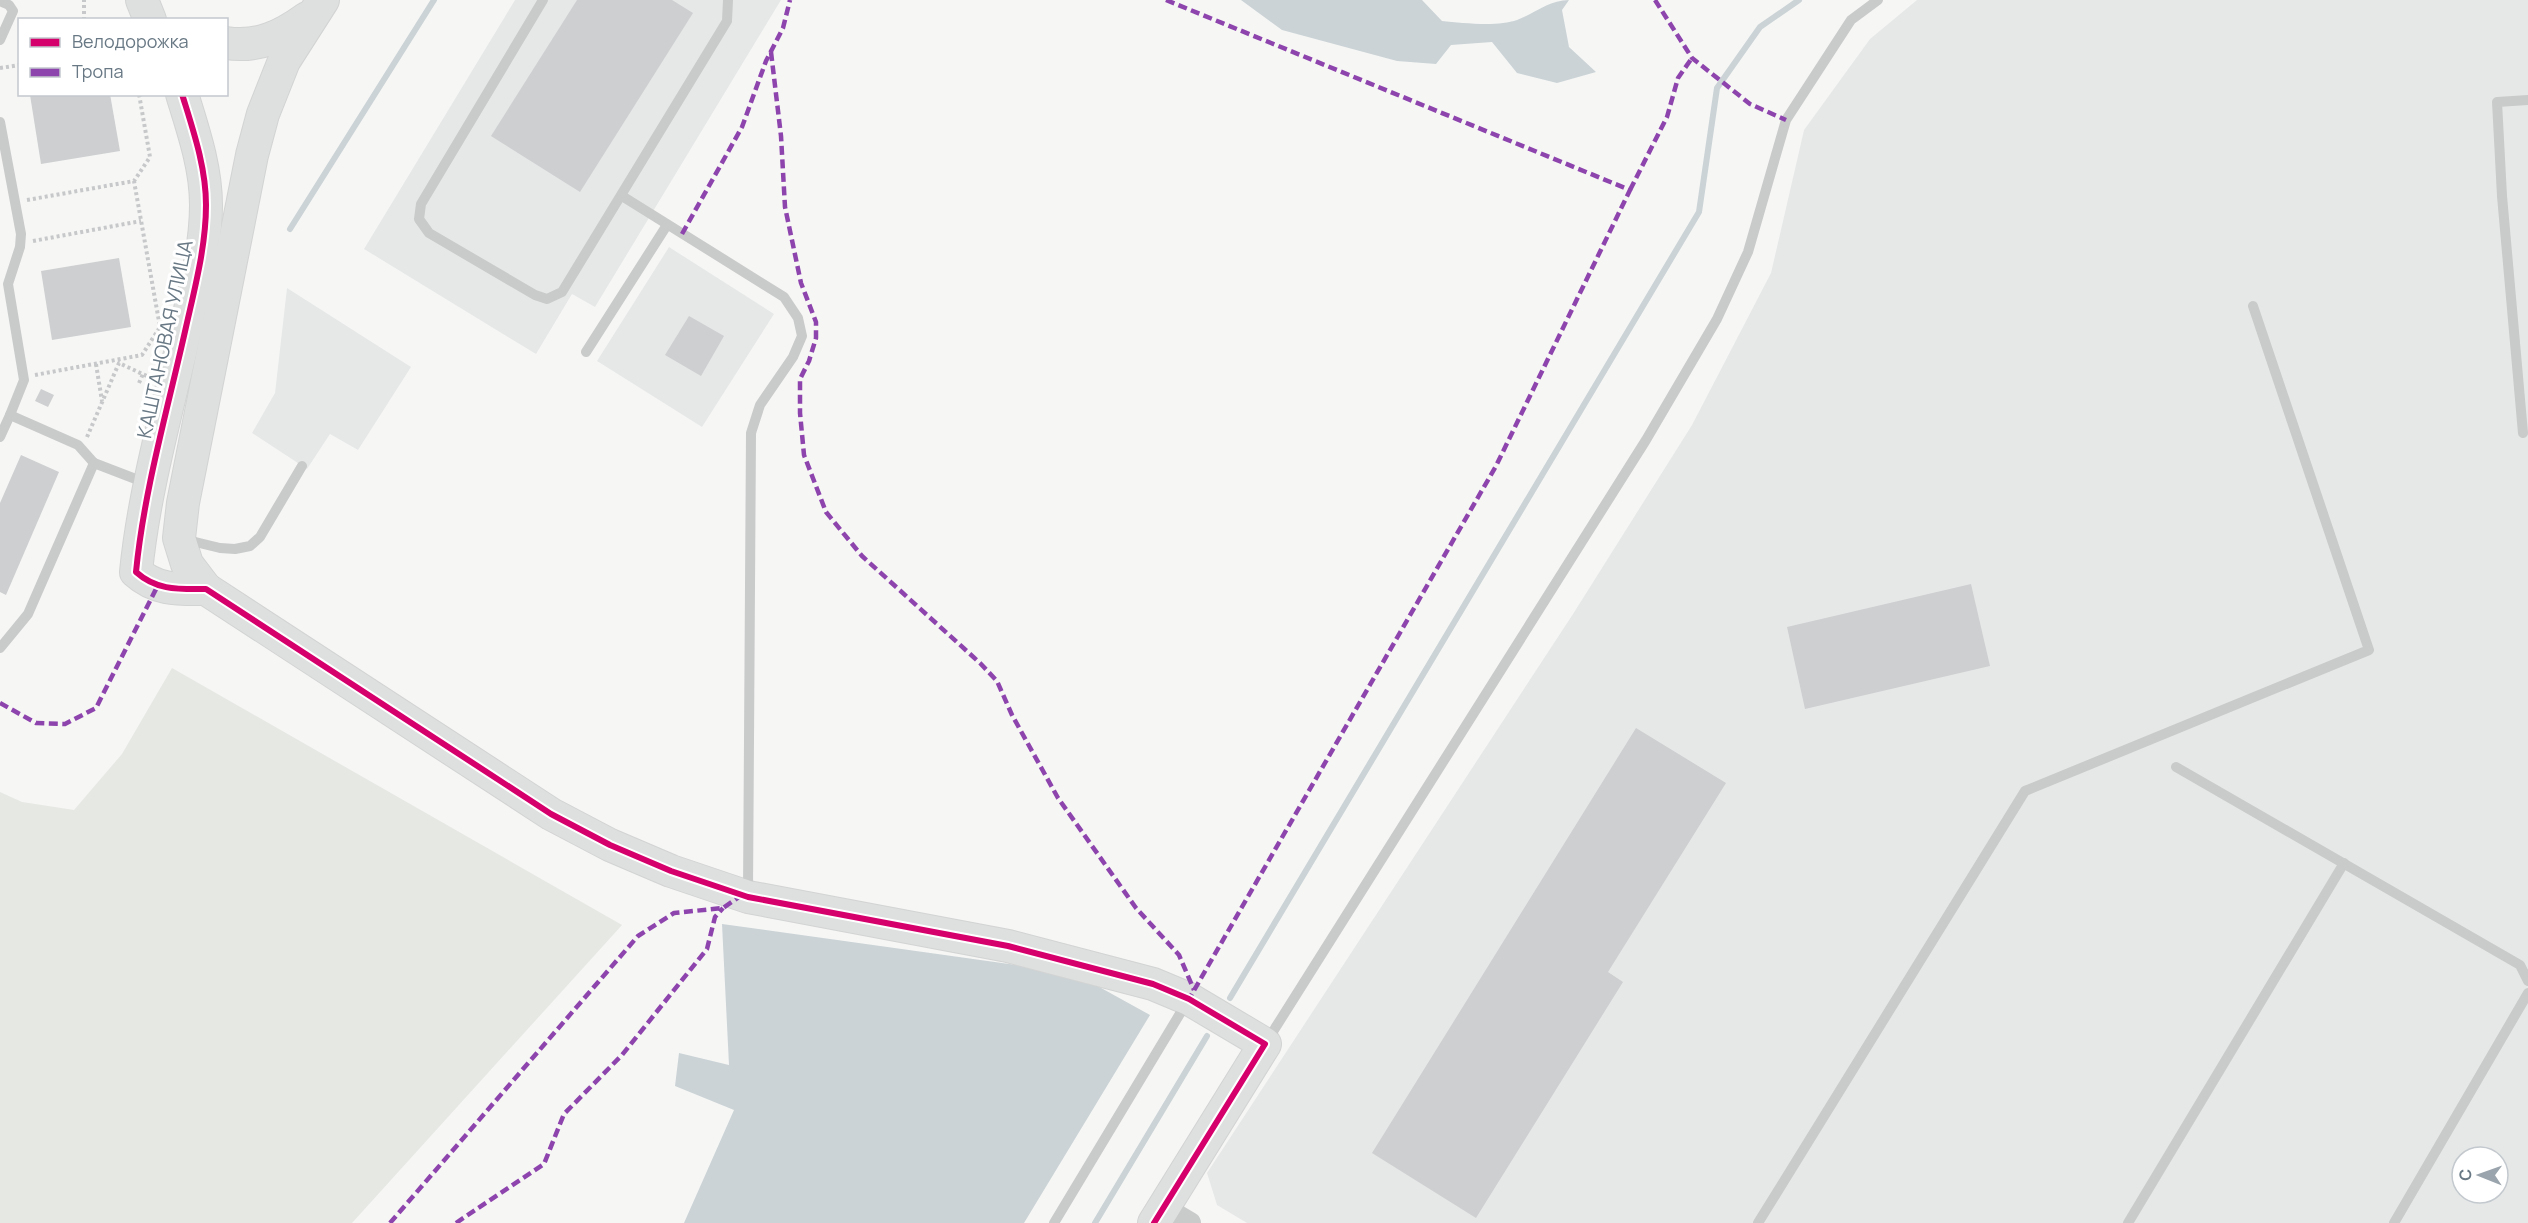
<svg xmlns="http://www.w3.org/2000/svg" width="2528" height="1223" viewBox="0 0 2528 1223" font-family="Manrope,sans-serif">
  <style>
    .built { fill: #e6e8e8; fill-rule: evenodd }
    .green { fill: #e5e8e3 }
    .water { fill: #cbd3d6 }
    .lines { fill: none; stroke-linecap: round; stroke-linejoin: round }
    .stream { stroke: #cbd3d6; stroke-width: 6 }
    .building { fill: #cdcfd0 }
    .secondary-casing { stroke: #d2d3d3; stroke-width: 34 }
    .path { stroke: #c6c8c9; stroke-width: 4; stroke-dasharray: 3 3; stroke-linecap: butt }
    .lane { stroke: #c9caca; stroke-width: 10 }
    .street { stroke: #c9caca; stroke-width: 22 }
    .secondary { stroke: #dedfdf; stroke-width: 32 }
    .quiet { stroke: #8e44ad; stroke-width: 4.5; stroke-dasharray: 9 4.5; stroke-linecap: butt }
    .cycleway-casing { stroke: #fff; stroke-width: 10 }
    .cycleway { stroke: #d6006c; stroke-width: 6 }
    .labels { text-anchor: middle; stroke-width: 6; stroke-linejoin: round; paint-order: stroke }
    .street-label { font-size: 20px; fill: #687884; stroke: #fff }
  </style>
  <rect width="100%" height="100%" fill="#f6f6f5"/>
  <g class="built">
    <path d="M515,0H781L595,307L572,294L536,354L364,249Z"/>
    <path d="M1917,0H2528V1223H1247L1217,1205L1207,1173L1573,614L1692,425L1771,273L1804,130L1870,39ZM2462,1157H2498V1193H2462Z"/>
    <path d="M669,247L774,314L702,427L597,361Z"/>
    <path d="M287,288L411,367L358,450L330,434L307,469L252,433L275,393Z"/>
  </g>
  <path class="green" d="M172,668L622,925L352,1223H0V792L22,802L74,810L122,754Z"/>
  <g class="water">
    <path d="M1241,0H1422L1442,21C1463,23 1498,27 1517,20C1536,13 1549,0 1569,0L1562,10L1569,47L1596,72L1557,83L1517,73L1492,42L1451,45L1436,64L1397,61L1282,30Z"/>
    <path d="M722,924L1074,973L1150,1015L1024,1223H684L734,1110L675,1086L679,1053L729,1065Z"/>
  </g>
  <g class="lines">
    <g class="stream">
      <path d="M290,229L434,0"/>
      <path d="M1230,998L1699,212L1717,88L1760,27L1799,0"/>
      <path d="M1095,1223L1207,1036"/>
    </g>
  </g>
  <g class="building">
    <path d="M577,0H672L693,13L580,192L491,136Z"/>
    <path d="M110,94L120,151L41,164L30,95Z"/>
    <path d="M119,258L131,327L52,340L41,271Z"/>
    <path d="M689,316L724,336L701,376L665,355Z"/>
    <path d="M41,389L54,395L48,407L35,401Z"/>
    <path d="M21,455L59,472L6,595L0,592V503Z"/>
    <path d="M1971,584L1990,666L1805,709L1787,627Z"/>
    <path d="M1636,728L1726,783L1608,972L1623,982L1476,1218L1372,1153Z"/>
  </g>
  <g class="lines">
    <defs>
      <g id="secondary">
        <path d="M142,0L150,20"/>
        <path d="M226,43C258,48 282,36 307,18"/>
        <path d="M182,94C193,130 206,167 206,205C206,246 195,287 186,327C168,408 144,490 136,572C157,591 180,589 206,589L551,814L610,845L671,871L748,897L1008,946L1153,984L1189,999L1265,1044L1154,1223"/>
        <path d="M206,589L187,564L179,538L183,503L252,155L263,114L284,61L323,0"/>
      </g>
    </defs>
    <use href="#secondary" class="secondary-casing"/>
    <g class="path">
      <path d="M84,20V0"/>
      <path d="M0,68L20,65"/>
      <path d="M27,200L134,181L150,157L139,94"/>
      <path d="M33,241L141,221"/>
      <path d="M96,364L102,401"/>
      <path d="M35,375L142,355L160,327L134,181"/>
      <path d="M139,383L143,374"/>
      <path d="M87,437L119,363L151,378"/>
    </g>
    <g class="lane">
      <path d="M543,0L421,204L419,219L429,233L535,295L547,299L562,292L727,21L728,0"/>
      <path d="M0,1L9,5L13,11L0,40"/>
      <path d="M0,122L21,234L20,247L8,284L24,380L10,415"/>
      <path d="M622,196L784,297L798,318L802,336L793,357L760,405L751,433L748,893"/>
      <path d="M586,352L667,225"/>
      <path d="M2523,433L2502,196L2497,102L2528,100"/>
      <path d="M0,437L10,415L78,445L94,463"/>
      <path d="M183,539L220,548L235,549L250,546L260,537L302,466"/>
      <path d="M0,648L28,614L94,463L146,483"/>
      <path d="M2176,767L2520,965L2528,981"/>
      <path d="M1267,1041L1646,440L1717,319L1748,252L1786,120L1851,20L1878,0"/>
      <path d="M1054,1223L1187,1002"/>
      <path d="M1758,1223L2025,791L2369,650L2253,306"/>
      <path d="M2128,1223L2344,863"/>
      <path d="M2394,1223L2528,993"/>
    </g>
    <path class="street" d="M1163,1207L1190,1223"/>
    <use href="#secondary" class="secondary"/>
    <g class="quiet">
      <path d="M1166,0L1630,190L1496,466L1189,999"/>
      <path d="M1655,0L1692,58L1750,104L1786,120"/>
      <path d="M771,52L781,136L785,207L801,283L816,322V338L809,361L800,379V413L804,455L826,512L862,556L980,663L997,681L1012,715L1058,798L1136,908L1179,955L1194,990"/>
      <path d="M1630,190L1667,117L1678,78L1692,58"/>
      <path d="M682,234L742,127L766,61L783,28L790,0"/>
      <path d="M0,703L36,723L65,724L96,708L158,585"/>
      <path d="M390,1223L638,936L674,913L723,908L742,895"/>
      <path d="M456,1223L544,1164L564,1114L622,1055L707,949L715,917L723,908"/>
    </g>
    <defs>
      <path id="cycleway" d="M182,94C193,130 206,167 206,205C206,246 195,287 186,327C168,408 144,490 136,572C157,591 180,589 206,589L551,814L610,845L671,871L748,897L1008,946L1153,984L1189,999L1265,1044L1154,1223"/>
    </defs>
    <use href="#cycleway" class="cycleway-casing"/>
    <use href="#cycleway" class="cycleway"/>
  </g>
  <g class="labels">
    <g class="street-label">
      <text transform="translate(165 339) rotate(-78)" y="7">КАШТАНОВАЯ УЛИЦА</text>
    </g>
  </g>
  <rect x="18" y="18" width="210" height="78" fill="#ffffff" stroke="#c3c9ce" stroke-width="1.5"/>
  <rect x="30" y="38" width="30" height="9" fill="#d6006c" stroke="#c3c9ce" stroke-width="1.5"/>
  <text x="72" y="48" font-size="18" fill="#687884">Велодорожка</text>
  <rect x="30" y="68" width="30" height="9" fill="#8e44ad" stroke="#c3c9ce" stroke-width="1.5"/>
  <text x="72" y="78" font-size="18" fill="#687884">Тропа</text>
  <g transform="translate(2480 1175) rotate(271)"><circle r="28" fill="#ffffff" stroke="#c3c9ce" stroke-width="1.5"/>
  <path d="M0-4.5L10 22L0 15L-10 22Z" fill="#9aa4ac"/>
  <text y="-9" font-size="16" font-weight="bold" text-anchor="middle" fill="#687884">С</text>
  </g>
</svg>
